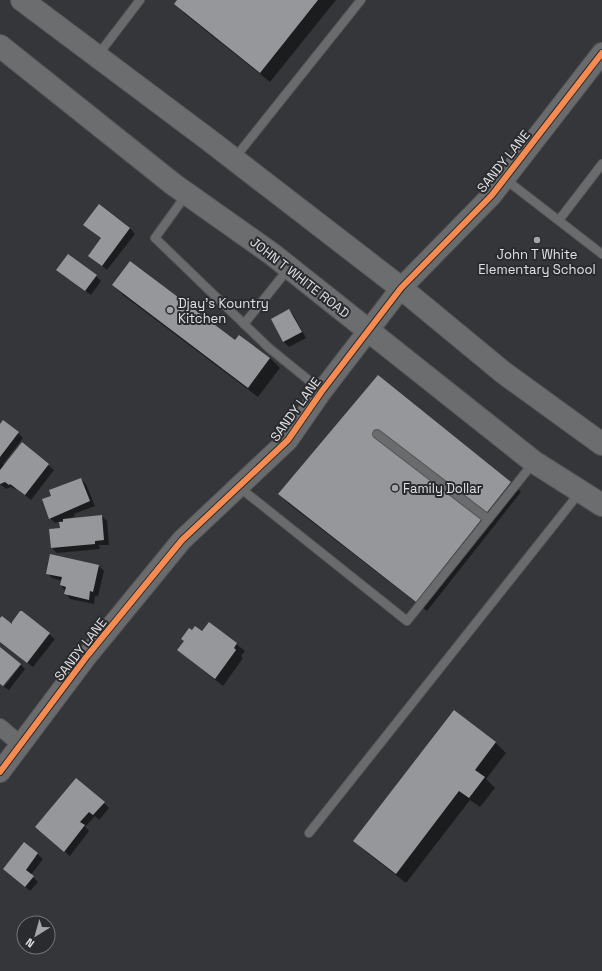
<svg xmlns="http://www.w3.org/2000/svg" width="602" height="971" viewBox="0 0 602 971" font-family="'Space Grotesk',sans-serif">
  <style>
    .shadow { fill: #0007 }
    .building { fill: #96979b }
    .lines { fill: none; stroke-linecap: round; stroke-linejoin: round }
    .service-casing { stroke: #545557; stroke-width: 10 }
    .minor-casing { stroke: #545557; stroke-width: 18 }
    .tertiary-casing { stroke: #545557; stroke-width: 22 }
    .secondary-casing { stroke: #545557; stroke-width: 24 }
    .service { stroke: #6a6b6c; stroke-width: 8 }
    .minor { stroke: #6a6b6c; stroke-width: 16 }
    .tertiary { stroke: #6a6b6c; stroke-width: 20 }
    .secondary { stroke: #6c6d6f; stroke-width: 22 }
    .cycleway-casing { stroke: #2a2b2f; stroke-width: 8 }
    .cycleway { stroke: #f68b52; stroke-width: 6 }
    .poi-dot { fill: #a4a5a8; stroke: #2a2b2f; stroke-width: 1.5 }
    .labels { text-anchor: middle; stroke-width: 4; stroke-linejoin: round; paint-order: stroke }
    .street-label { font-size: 13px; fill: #e0e1e4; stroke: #2a2b2f }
    .poi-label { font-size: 13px; fill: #e0e1e4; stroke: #2a2b2f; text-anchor: start }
  </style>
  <rect width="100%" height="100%" fill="#343639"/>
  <g class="shadow">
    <path d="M178,0H336L270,82L185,14L175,4Z"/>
    <path d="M130,228L135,234L107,270L89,255L102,239L90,230Z"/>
    <path d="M58,270L96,276L101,281L91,295Z"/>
    <path d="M113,285L270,358L280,368L258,397L123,295Z"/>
    <path d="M289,310L294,316L306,338L289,347L284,342L272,320Z"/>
    <path d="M0,425L18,433L23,438L3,464L5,465L22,443L54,470L31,500L16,488L15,489L11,487L6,489L0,484Z"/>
    <path d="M81,479L86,484L95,506L74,514L75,516L68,519L102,516L107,521L109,545H99L100,549L57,553L52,548L64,523V520L55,523L50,518L53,496Z"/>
    <path d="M511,482L521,492L427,611L289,504L279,494Z"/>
    <path d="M99,566L104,571L98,596H95L94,604L70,599L61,585L62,581L52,578L47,573Z"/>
    <path d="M22,612L55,639L33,667L0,642V620L15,627Z"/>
    <path d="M209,623L245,651L241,656L243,658L223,686L178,650L202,632Z"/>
    <path d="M21,665L25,669L9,690L4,687Z"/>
    <path d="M454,711L496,743L506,753L486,779L495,788L480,807L470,800L406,883L365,851L355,841Z"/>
    <path d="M104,803L109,808L99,820L95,816L85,827L89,831L70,856L42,832Z"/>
    <path d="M25,843L43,859L31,875L38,882L30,891L4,869Z"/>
  </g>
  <g class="building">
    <path d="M177,0H318L260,73L174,4Z"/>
    <path d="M99,204L130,228L102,266L88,256L101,238L83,225Z"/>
    <path d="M68,254L97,275L85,291L56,270Z"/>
    <path d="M130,261L235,340L239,335L270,358L248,388L112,285Z"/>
    <path d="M289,309L302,332L283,342L271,319Z"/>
    <path d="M378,375L511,482L416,602L278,494Z"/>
    <path d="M3,420L19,432L0,457V424Z"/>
    <path d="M22,442L49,464L25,495L10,484L9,485L5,482L0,484V470Z"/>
    <path d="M81,478L90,501L49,519L42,499L51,496L49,490Z"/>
    <path d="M102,515L104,540L95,541V544L51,548L49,529L60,528L59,522H63V519Z"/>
    <path d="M50,554L99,565L93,592L90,591L89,600L64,594L66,587L60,585L62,577L46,574Z"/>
    <path d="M20,611H22L50,633L27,663L0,642V618L2,616L12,624V622Z"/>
    <path d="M209,622L237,643L234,648L236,650L215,679L177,650L184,641L181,639L189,628L192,630L195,626L202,631Z"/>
    <path d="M0,647L21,664L3,686L0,684Z"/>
    <path d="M454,710L496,742L475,770L485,777L469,798L459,791L396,874L353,841Z"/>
    <path d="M76,778L105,802L93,815L89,812L80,822L85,825L64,852L35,827Z"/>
    <path d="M24,842L38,853L26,870L34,876L25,887L3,869Z"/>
  </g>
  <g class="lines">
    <defs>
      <g id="service">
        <path d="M98,55L140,0"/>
        <path d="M234,159L361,0"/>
        <path d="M505,179L602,254"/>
        <path d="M186,195L155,238L269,348L322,391"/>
        <path d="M559,220L602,164"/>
        <path d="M244,324L289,268"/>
        <path d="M377,434L488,519"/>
        <path d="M239,487L407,621L534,462"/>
        <path d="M309,833L580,492"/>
      </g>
      <path id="minor" d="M0,727L21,745"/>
      <path id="tertiary" d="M0,772L87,656L182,540L288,440L322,391L401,288L492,195L602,53"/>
      <g id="secondary">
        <path d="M22,0L209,140L401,288L504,373L602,444"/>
        <path d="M0,46L173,184L272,254L534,462L602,505"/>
      </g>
    </defs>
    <use href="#service" class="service-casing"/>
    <use href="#minor" class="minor-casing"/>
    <use href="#tertiary" class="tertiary-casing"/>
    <use href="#secondary" class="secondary-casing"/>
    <use href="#service" class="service"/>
    <use href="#minor" class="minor"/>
    <use href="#tertiary" class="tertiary"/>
    <use href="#secondary" class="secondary"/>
    <defs>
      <path id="cycleway" d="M0,772L87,656L182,540L288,440L322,391L401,288L492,195L602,53"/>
    </defs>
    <use href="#cycleway" class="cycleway-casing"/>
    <use href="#cycleway" class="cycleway"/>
  </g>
  <g class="poi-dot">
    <circle cx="537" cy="240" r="4"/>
    <circle cx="170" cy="310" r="4"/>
    <circle cx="395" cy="488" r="4"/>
  </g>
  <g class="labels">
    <g class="street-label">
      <text transform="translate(503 161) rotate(-51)" y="5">SANDY LANE</text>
      <text transform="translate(300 277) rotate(38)" y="5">JOHN T WHITE ROAD</text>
      <text transform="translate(295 409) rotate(-54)" y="5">SANDY LANE</text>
      <text transform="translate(80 649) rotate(-52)" y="5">SANDY LANE</text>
    </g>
    <g class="poi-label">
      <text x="537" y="259" text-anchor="middle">John T White<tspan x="537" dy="15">Elementary School</tspan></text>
      <text x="178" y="308">Djay's Kountry<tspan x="178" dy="15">Kitchen</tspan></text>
      <text x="403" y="493">Family Dollar</text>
    </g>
  </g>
  <g transform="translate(36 935) rotate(217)"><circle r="19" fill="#2a2b2f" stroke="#737477"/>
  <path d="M0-3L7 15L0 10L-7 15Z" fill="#a4a5a8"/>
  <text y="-6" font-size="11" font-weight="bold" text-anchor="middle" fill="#e0e1e4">N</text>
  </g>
</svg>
